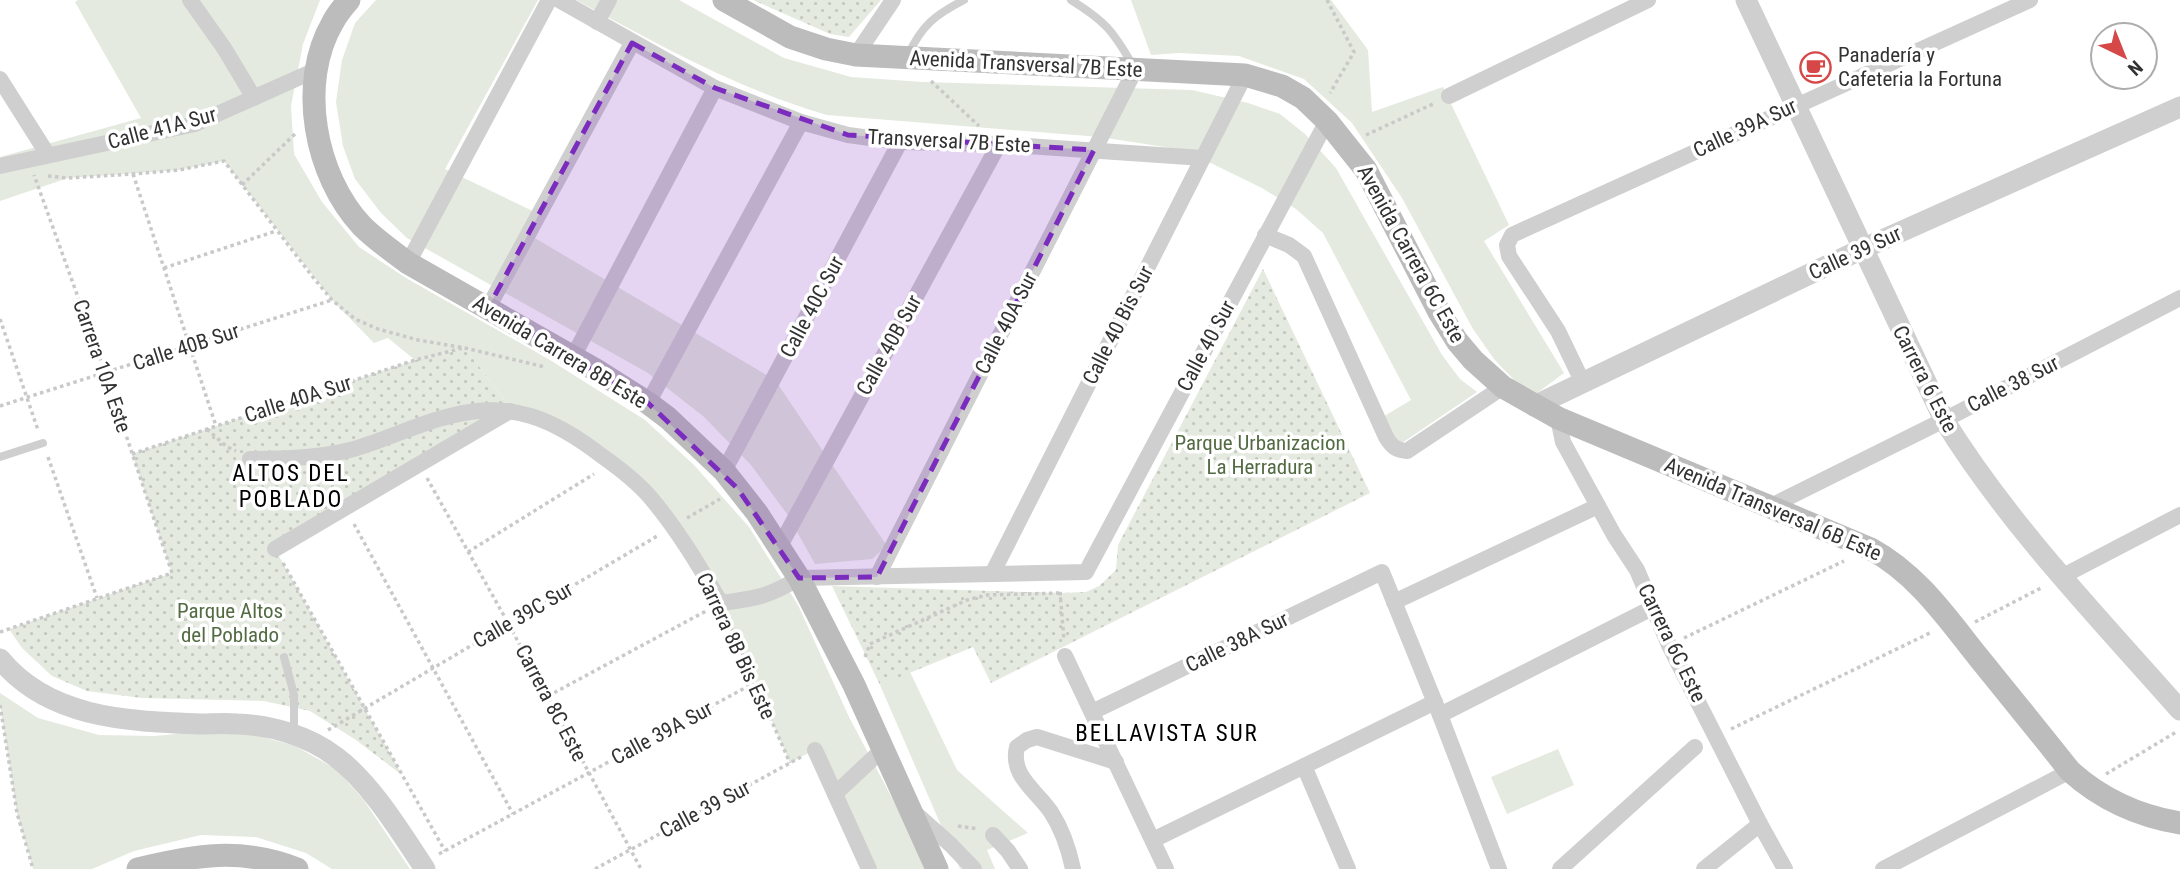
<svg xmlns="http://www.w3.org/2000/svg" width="2180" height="869" viewBox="0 0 2180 869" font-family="'Roboto Condensed',sans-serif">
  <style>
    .grass { fill: #e4eadf }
    .park { fill: url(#park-dots) }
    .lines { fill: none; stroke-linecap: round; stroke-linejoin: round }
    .path { stroke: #c9c9c9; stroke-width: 3.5; stroke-dasharray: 3.5 3.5; stroke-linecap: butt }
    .service { stroke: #cfcfcf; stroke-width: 8 }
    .minor { stroke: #cfcfcf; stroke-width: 16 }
    .tertiary { stroke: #cfcfcf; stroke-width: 21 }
    .secondary { stroke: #bcbcbc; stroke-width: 23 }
    .marked { fill: #7b2cbf; fill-opacity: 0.2; stroke: #7b2cbf; stroke-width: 5; stroke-dasharray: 14 9; stroke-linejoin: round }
    .labels { text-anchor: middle; stroke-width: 7; stroke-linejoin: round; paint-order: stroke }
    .poi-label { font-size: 21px; fill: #323232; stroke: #fff; text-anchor: start }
    .street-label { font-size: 21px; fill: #323232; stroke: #fff }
    .park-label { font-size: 21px; fill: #536b43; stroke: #fff }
    .neighbourhood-label { font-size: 23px; letter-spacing: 2px; fill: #000; stroke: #fff }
  </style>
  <defs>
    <pattern id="park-dots" width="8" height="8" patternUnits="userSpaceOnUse" patternTransform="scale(1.75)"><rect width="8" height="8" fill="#e4eadf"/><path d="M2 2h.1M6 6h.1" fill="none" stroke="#c4c9c0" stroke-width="1.8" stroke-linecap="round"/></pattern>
  </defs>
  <rect width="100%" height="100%" fill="#fff"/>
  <g class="grass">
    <path d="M78,0H320L303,44L291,106L294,154L322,202L359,247L406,278L550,360L645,420L694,465L749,527L798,605L849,717L901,815L926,869H869L814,750L790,763L721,603L693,556L612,463L512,410L465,348L415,360L388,338L374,343L332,300L224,161L179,170L68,178L0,201V157L141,118L75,2Z"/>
    <path d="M376,0H538L445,169L539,214L528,234L775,380L887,546L872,559L815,564L787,514L751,465L703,416L648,373L407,238L381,213L355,179L343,146L336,102L342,60L355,23Z"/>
    <path d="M576,0H679L784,58L851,77L923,82L1192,90L1248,103L1280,114L1305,134L1336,168L1442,355L1460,379L1477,392L1396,447L1381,418L1411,400L1323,233L1296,209L1262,188L1184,150L1100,137L827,115C738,89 657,44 576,0Z"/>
    <path d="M1131,0H1331L1368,50L1372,112L1443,87L1509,225L1484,241L1564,373L1537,393L1515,381L1494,359L1473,329L1402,198L1352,123L1304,79L1239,56L1179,53L1151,55Z"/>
    <path d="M910,672L957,770L1028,833L987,850L995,869H960L880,685Z"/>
    <path d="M0,693L38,718L99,735L155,736L208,731L252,734L295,746L336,769L363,799L410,869H332L306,853L256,837L201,835L134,851L92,869H33L17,813L0,705Z"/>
    <path d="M1558,749L1574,785L1507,814L1491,777Z"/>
  </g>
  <g class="park">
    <path d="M753,0H881L849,37L830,34Z"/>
    <path d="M1263,269L1370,493L991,683L973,647L880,685L832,586L1060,593L1086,592L1099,586L1116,570L1118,545Z"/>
    <path d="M465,348L512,410L275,549L402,775L356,740L310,711L264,701L142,698L87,691L52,676L22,648L9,629L172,573L132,454L415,360Z"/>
  </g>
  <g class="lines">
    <g class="path">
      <path d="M1327,0L1354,52L1330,93"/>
      <path d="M931,81L979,126"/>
      <path d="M1366,135L1435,103"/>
      <path d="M133,174L216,426"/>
      <path d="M48,176L68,178L133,174L179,170L224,161L312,276L332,300L355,319L378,329L418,340L465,348L545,367"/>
      <path d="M242,185L296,133"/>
      <path d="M164,268L276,231"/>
      <path d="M0,319L38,430"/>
      <path d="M0,406L332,300"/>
      <path d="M207,429L227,447L236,451"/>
      <path d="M132,454L415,360L463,348"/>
      <path d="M48,457L97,598"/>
      <path d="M427,478L508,623L641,869"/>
      <path d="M687,518L720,499"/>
      <path d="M354,524L513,814"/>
      <path d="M468,552L594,474"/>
      <path d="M283,563L445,851"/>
      <path d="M1060,592L1064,640"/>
      <path d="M728,621L790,763"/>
      <path d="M1975,622L2043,587"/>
      <path d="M0,632L172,573L105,372L34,175"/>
      <path d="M1684,638L1844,561"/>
      <path d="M865,657L870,644L967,600L987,595L1060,593"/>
      <path d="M548,696L706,611"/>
      <path d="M0,705L17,813L33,869"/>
      <path d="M1731,729L1932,632"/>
      <path d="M328,730L659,535"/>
      <path d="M2106,774L2178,731"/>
      <path d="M958,826L978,829"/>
      <path d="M439,854L754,683"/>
      <path d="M595,869L801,757"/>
    </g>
    <g class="service">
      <path d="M1071,0C1105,21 1113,31 1132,64"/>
      <path d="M908,55C922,25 935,15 964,0"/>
      <path d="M0,457L43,443"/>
      <path d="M284,657L294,695V733"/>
    </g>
    <g class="minor">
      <path d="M190,0L224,48L254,98"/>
      <path d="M559,0L715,88L801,122L848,135L900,142L999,144L1203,158"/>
      <path d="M597,22L609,0"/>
      <path d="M856,55L893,0"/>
      <path d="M0,79L48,155"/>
      <path d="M1449,96L1648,0"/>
      <path d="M0,166L195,124L318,69"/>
      <path d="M1265,235L1289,245L1304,256L1386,437C1392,447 1396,450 1407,451L1503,387"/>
      <path d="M408,263L549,0"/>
      <path d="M488,308L632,43"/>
      <path d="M573,357L715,88"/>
      <path d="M1583,383L1558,331L1509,256L1507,245L1512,235L2030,0"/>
      <path d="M648,403L801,122"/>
      <path d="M1558,418L1563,442L1614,535L1637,570L1669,645L1760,824L1785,869"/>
      <path d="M250,459C284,459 317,458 350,450C384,441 416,424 450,416C512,400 554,419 602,456C619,468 637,482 650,497C678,530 699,566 721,603C757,598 768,597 799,578L1086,572L1327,121"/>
      <path d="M724,471L900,142"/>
      <path d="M1769,507L1944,420L2180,298"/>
      <path d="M780,546L999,144"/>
      <path d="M275,549L510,411"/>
      <path d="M992,574L1245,75"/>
      <path d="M2063,576L2180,515"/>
      <path d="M877,577L1135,70"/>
      <path d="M1394,602L1598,506"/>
      <path d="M1065,656L1166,869"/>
      <path d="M1092,712L1382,572L1440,715L1499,869"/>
      <path d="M1440,715L1654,607"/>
      <path d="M815,750L869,869"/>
      <path d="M1304,766L1348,869"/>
      <path d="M835,794L883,749"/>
      <path d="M915,813L951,845L974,869"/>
      <path d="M993,835L1008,851L1020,869"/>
      <path d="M1153,840L1435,702"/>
      <path d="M1073,869C1069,850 1062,829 1051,812C1036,790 1010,776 1017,747L1027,740L1037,737L1116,762"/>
      <path d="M1560,869L1695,747"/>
      <path d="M1704,869L1760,824"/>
      <path d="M1883,869L2070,771"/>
    </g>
    <g class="tertiary">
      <path d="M1746,0L1944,420C2009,525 2098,617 2180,710"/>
      <path d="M1534,406L1862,249L2180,107"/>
      <path d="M0,659C49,719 128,721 200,724C212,724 225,723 237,724C271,725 309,736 336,757C371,783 401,833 425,869"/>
    </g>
    <g class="secondary">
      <path d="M349,0C343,7 337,14 333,22C297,83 315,176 362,226C376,240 392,251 408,263L596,370L648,403L668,418L724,471L757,513L799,578L854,685L937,869"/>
      <path d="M724,0L790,37L826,49L856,55L1245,75L1282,86L1303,98L1327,121L1366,170L1439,312L1457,341L1473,360L1503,387L1558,418L1871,549C1917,574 1947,618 1979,658C2009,695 2040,733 2070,771C2101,799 2138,816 2180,823"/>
      <path d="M138,869C195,855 241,847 297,869"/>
    </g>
  </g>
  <path class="marked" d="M632,43L715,88L848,135L1094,150L877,577L799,578L738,489L648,403L488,308Z"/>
  <defs>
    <symbol id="cafe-ring" viewBox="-11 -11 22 22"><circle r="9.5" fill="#fff" stroke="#d64747" stroke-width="1.5"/><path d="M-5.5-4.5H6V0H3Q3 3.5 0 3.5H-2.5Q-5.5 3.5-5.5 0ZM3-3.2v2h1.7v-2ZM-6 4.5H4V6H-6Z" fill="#d64747"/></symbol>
  </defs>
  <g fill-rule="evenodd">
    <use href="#cafe-ring" x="1798" y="50" width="35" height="35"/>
  </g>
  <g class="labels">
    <g class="poi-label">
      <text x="1838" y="62">Panadería y<tspan x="1838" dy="24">Cafeteria la Fortuna</tspan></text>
    </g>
    <g class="street-label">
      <text transform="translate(1026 64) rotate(3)" y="7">Avenida Transversal 7B Este</text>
      <text transform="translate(162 128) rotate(-15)" y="7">Calle 41A Sur</text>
      <text transform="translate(1745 128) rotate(-25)" y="7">Calle 39A Sur</text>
      <text transform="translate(949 141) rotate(3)" y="7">Transversal 7B Este</text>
      <text transform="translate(1855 253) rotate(-25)" y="7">Calle 39 Sur</text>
      <text transform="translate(1411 254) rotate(61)" y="7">Avenida Carrera 6C Este</text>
      <text transform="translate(812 307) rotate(-62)" y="7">Calle 40C Sur</text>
      <text transform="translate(1006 323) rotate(-63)" y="7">Calle 40A Sur</text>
      <text transform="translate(1118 325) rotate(-63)" y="7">Calle 40 Bis Sur</text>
      <text transform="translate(889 345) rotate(-61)" y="7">Calle 40B Sur</text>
      <text transform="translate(1206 346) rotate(-62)" y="7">Calle 40 Sur</text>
      <text transform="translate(186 347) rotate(-18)" y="7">Calle 40B Sur</text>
      <text transform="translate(560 352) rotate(31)" y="7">Avenida Carrera 8B Este</text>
      <text transform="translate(102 366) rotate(71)" y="7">Carrera 10A Este</text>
      <text transform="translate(1925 379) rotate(63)" y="7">Carrera 6 Este</text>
      <text transform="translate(2013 384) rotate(-27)" y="7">Calle 38 Sur</text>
      <text transform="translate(298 399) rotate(-18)" y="7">Calle 40A Sur</text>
      <text transform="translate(1773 509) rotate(23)" y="7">Avenida Transversal 6B Este</text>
      <text transform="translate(523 615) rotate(-30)" y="7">Calle 39C Sur</text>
      <text transform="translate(1237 642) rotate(-26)" y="7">Calle 38A Sur</text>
      <text transform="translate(1672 643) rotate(64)" y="7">Carrera 6C Este</text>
      <text transform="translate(736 646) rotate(65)" y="7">Carrera 8B Bis Este</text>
      <text transform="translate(551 703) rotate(62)" y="7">Carrera 8C Este</text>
      <text transform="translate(662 733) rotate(-28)" y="7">Calle 39A Sur</text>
      <text transform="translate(705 809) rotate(-28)" y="7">Calle 39 Sur</text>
    </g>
    <g class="park-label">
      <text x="1260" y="450">Parque Urbanizacion<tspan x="1260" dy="24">La Herradura</tspan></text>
      <text x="230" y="618">Parque Altos<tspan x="230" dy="24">del Poblado</tspan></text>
    </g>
    <g class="neighbourhood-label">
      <text x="291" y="481">ALTOS DEL<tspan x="291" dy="26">POBLADO</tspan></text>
      <text x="1167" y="741">BELLAVISTA SUR</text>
    </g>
  </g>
  <g transform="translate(2124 56) rotate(137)"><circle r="33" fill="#ffffff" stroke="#adadad" stroke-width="2"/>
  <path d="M0-5L12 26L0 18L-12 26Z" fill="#d64747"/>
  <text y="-10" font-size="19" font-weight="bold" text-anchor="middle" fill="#323232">N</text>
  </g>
</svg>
